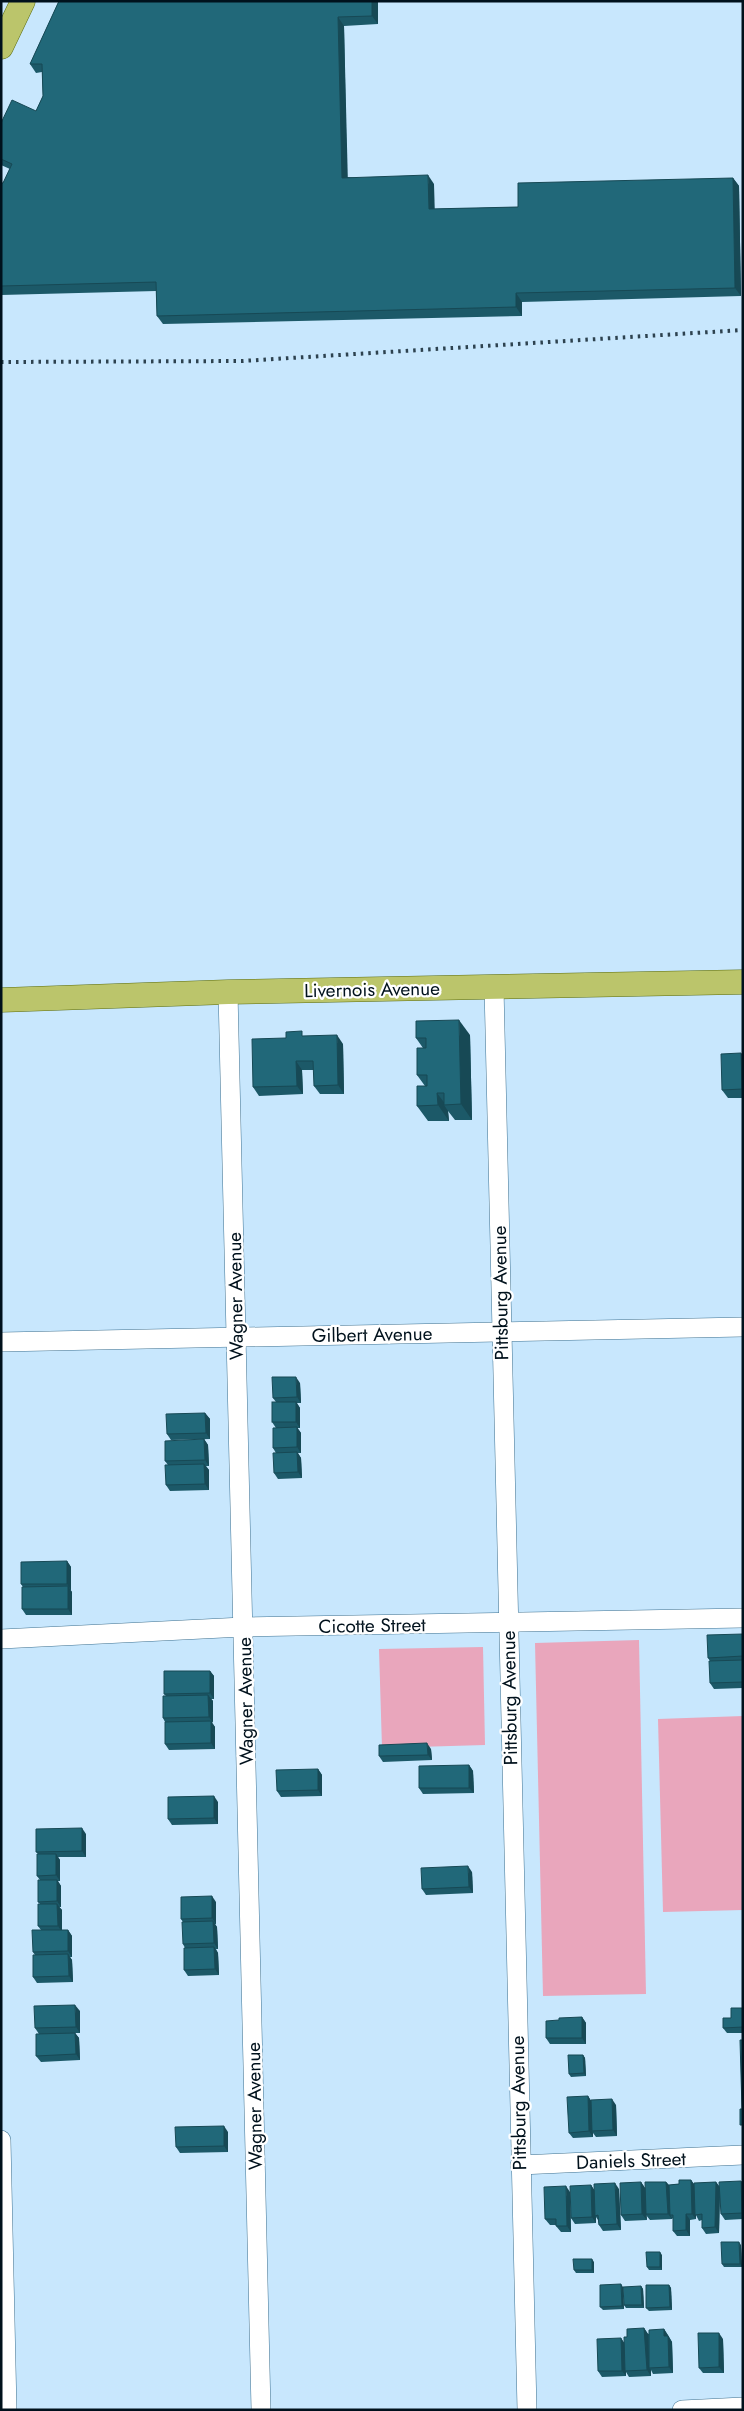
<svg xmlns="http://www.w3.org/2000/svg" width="744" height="2411" viewBox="0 0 744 2411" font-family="Jost,sans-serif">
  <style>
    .green { fill: #e9a6bc }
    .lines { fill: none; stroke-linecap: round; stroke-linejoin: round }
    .minor-casing { stroke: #3f7291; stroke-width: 20 }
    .major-casing { stroke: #5c6d10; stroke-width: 25 }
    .minor { stroke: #fff; stroke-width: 19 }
    .major { stroke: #bbc56b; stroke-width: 24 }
    .rail { stroke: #2d424f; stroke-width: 4; stroke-dasharray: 2.5 5; stroke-linecap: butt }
    .wall { fill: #1c5968 }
    .shaded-wall { fill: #174955 }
    .building { fill: #216879; stroke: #174955 }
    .labels { text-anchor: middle; stroke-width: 4.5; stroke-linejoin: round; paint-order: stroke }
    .street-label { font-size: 19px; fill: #00111c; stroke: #fff }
  </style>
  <rect width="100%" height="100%" fill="#c8e7fd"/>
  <g class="green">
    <path d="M639,1640L646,1994L543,1996L535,1643Z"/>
    <path d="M483,1647L485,1745L382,1748L379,1649Z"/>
    <path d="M743,1716V1910L663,1912L658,1719Z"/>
  </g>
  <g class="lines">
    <defs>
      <g id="minor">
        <path d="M494,987L527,2410"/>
        <path d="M228,992L261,2410"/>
        <path d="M1,1342L743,1327"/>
        <path d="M1,1639L243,1627L743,1618"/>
        <path d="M1,2140L7,2410"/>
        <path d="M520,2165L743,2155"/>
        <path d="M682,2410L743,2407"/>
      </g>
      <g id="major">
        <path d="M1,47L23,1"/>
        <path d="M1,1000L228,992L743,982"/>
      </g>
    </defs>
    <use href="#minor" class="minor-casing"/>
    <use href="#major" class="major-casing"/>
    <use href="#minor" class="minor"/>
    <use href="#major" class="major"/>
    <path class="rail" d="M1,362L242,361L743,330"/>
  </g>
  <g class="wall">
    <path d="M59,1H378V24L344,26L347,177L434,184V209L518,207L733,178L739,186L741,296L522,302V316L163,324L157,316L156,291L1,295V183H3L10,169L1,165V123L36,111L43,96L42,72L36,73L30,64Z"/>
    <path d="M470,1035L472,1120H455L448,1111L449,1121H428L417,1106L425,1086L417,1075L423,1048L416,1038Z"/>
    <path d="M305,1036L343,1044L344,1094H320L314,1086V1070H302L303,1094L259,1096L253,1087L286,1038Z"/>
    <path d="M743,1055V1098H728L722,1090Z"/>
    <path d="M300,1383L301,1403H297L300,1408V1428H297L301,1433V1453H298L301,1458L302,1478L278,1479L274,1473L276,1453L273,1448L276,1428L272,1422L276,1402L273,1398Z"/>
    <path d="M205,1413L210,1419V1439L171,1440L167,1434Z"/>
    <path d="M204,1439L208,1445L209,1466H206L209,1470V1490L170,1491L166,1485L168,1465L165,1461Z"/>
    <path d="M67,1561L71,1567V1590H70L72,1592V1615H26L22,1609L23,1587L21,1584Z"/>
    <path d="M743,1634V1688L714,1689L710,1683V1661L708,1658Z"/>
    <path d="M210,1671L214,1676V1699H211L213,1701L212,1723L215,1727V1749L169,1750L165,1744V1722L163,1718L166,1696L164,1694Z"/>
    <path d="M431,1749L432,1760L383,1762L379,1756Z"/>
    <path d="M469,1765L473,1771L474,1793L423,1794L419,1788Z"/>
    <path d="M318,1769L322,1775V1796L281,1797L277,1791Z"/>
    <path d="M218,1802V1824L172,1825L168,1819Z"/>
    <path d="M86,1834V1857H58L60,1860V1881H58L61,1886V1907H59L62,1910V1930H68L72,1936V1957H70L72,1960L73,1982L37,1983L33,1977L35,1955L33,1952L41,1930L38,1926L40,1904L38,1902L40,1880L37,1876L38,1854L36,1852Z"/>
    <path d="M472,1872L473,1893L426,1895L422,1889Z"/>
    <path d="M216,1902V1924H215L217,1927L218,1949H216L218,1953L219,1975L188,1976L184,1970L185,1948L183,1944V1922L181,1919Z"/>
    <path d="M743,2008V2033H727L723,2028Z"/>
    <path d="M80,2011V2033H75L79,2038L80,2060L41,2062L36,2056L39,2034L35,2028Z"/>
    <path d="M582,2017L586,2023V2044H550L546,2038L559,2020Z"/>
    <path d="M583,2055L585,2058L586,2076L571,2077L569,2074Z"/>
    <path d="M588,2096L591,2101L616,2105L617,2136L596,2137L593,2133V2137L573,2138L569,2133Z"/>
    <path d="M228,2132V2152L180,2153L176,2147Z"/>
    <path d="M691,2180L694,2184L716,2182L720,2187L741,2181L743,2183V2219L725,2220L721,2214L720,2196L719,2233L706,2234L702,2228V2220L699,2221L696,2215V2219L690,2220V2236H677L673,2231V2219L672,2218V2219L650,2220L646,2215L647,2220L625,2221L621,2215L641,2182L645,2188L666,2182L669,2185L679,2184Z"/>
    <path d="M591,2185L594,2190L619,2189L621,2230L603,2231L599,2225L598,2220L596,2217V2223L575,2224L571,2218Z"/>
    <path d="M570,2192L571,2232H561L556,2226V2225H550L545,2219Z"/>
    <path d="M741,2245L742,2267H724L722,2264Z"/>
    <path d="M662,2255V2270H649L647,2267Z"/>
    <path d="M594,2262V2273H576L574,2270Z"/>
    <path d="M621,2284L624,2309L603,2310L600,2307Z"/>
    <path d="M669,2285L671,2288L672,2310L649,2311L646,2308Z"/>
    <path d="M641,2286L643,2289L644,2308H626L624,2305Z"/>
    <path d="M644,2328L648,2334L664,2329L668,2335L672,2342L673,2373L653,2374L651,2370V2376L629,2377L626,2372V2376L602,2377L598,2371L621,2338L624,2343L627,2337Z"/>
    <path d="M723,2339L724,2373H703L699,2368Z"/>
  </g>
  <g class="shaded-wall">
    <path d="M372,1H378V24L372,16Z"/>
    <path d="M338,17L344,26L348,186L342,178Z"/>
    <path d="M428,175L434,184L435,218L429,209Z"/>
    <path d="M733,178L739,186L741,296L735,288Z"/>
    <path d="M516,293L522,302V316L516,307Z"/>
    <path d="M459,1020L470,1035L472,1120L461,1104Z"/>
    <path d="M337,1035L343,1044L344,1094L338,1085Z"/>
    <path d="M741,1053L743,1055V1091L742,1089Z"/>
    <path d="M296,1061L302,1070L303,1094L297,1086Z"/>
    <path d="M437,1093L446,1105H444L448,1111L449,1121L438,1105Z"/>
    <path d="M296,1377L300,1383L301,1403L297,1397Z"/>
    <path d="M296,1402L300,1408V1428L296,1422Z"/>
    <path d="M205,1413L210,1419V1439L206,1433Z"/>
    <path d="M297,1427L301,1433V1453L297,1447Z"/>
    <path d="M204,1439L208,1445L209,1466L205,1460Z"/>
    <path d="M297,1452L301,1458L302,1478L298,1472Z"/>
    <path d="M204,1464L209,1470V1490L205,1484Z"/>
    <path d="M67,1561L71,1567V1590L67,1584Z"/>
    <path d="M68,1586L72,1592V1615L68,1609Z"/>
    <path d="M210,1671L214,1676V1699L210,1693Z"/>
    <path d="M208,1695L213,1701V1723L209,1717Z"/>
    <path d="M211,1721L215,1727V1749L211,1743Z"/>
    <path d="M427,1743L431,1749L432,1760L428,1755Z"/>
    <path d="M469,1765L473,1771L474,1793L469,1788Z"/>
    <path d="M318,1769L322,1775V1796L318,1790Z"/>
    <path d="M214,1796L218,1802V1824L214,1818Z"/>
    <path d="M82,1828L86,1834V1857L82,1851Z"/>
    <path d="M56,1854L60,1860V1881L56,1875Z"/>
    <path d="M468,1866L472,1872L473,1893L469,1887Z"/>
    <path d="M57,1880L61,1886V1907L57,1901Z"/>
    <path d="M212,1896L216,1902V1924L212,1918Z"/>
    <path d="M57,1904L62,1910V1932L58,1926Z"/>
    <path d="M213,1921L217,1927L218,1949L214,1943Z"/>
    <path d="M68,1930L72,1936V1957L68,1951Z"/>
    <path d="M214,1947L218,1953L219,1975L215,1969Z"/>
    <path d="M68,1954L72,1960L73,1982L69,1976Z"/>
    <path d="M75,2005L80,2011V2033L76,2027Z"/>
    <path d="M582,2017L586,2023V2044L582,2038Z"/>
    <path d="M75,2033L79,2038L80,2060L76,2054Z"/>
    <path d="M583,2055L585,2058L586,2076L584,2073Z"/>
    <path d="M588,2096L592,2102V2131L593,2133V2137L589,2131Z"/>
    <path d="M612,2099L616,2105L617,2136L613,2130Z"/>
    <path d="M224,2126L228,2132V2152L224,2146Z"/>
    <path d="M691,2180L695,2186L696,2219L692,2214Z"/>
    <path d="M741,2181L743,2183V2214L742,2213Z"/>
    <path d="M641,2182L645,2188L647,2220L642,2214Z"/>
    <path d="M666,2182L671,2187L670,2215L672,2218V2219L668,2214Z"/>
    <path d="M716,2182L720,2188L719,2233L715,2227Z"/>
    <path d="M615,2183L619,2189L621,2230L617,2224Z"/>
    <path d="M591,2185L595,2191V2216L596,2217V2223L592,2217Z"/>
    <path d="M566,2186L570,2192L571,2232L567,2226Z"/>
    <path d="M686,2214L690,2220V2236L686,2230Z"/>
    <path d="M739,2242L741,2245L742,2267L740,2264Z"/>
    <path d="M660,2252L662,2255V2270L660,2267Z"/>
    <path d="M592,2259L594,2262V2273L592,2270Z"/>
    <path d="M621,2284L623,2287L624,2309L622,2306Z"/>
    <path d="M669,2285L671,2288L672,2310L670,2307Z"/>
    <path d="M641,2286L643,2289L644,2308L642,2305Z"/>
    <path d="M644,2328L648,2334L649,2368L651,2370V2376L647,2370Z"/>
    <path d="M664,2329L672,2342L673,2373L669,2367L664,2336Z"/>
    <path d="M719,2333L723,2339L724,2373L719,2367Z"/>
    <path d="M621,2338L625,2344L626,2376L622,2371Z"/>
  </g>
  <g class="building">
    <path d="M59,1H372V16L338,17L342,178L428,175L429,209L518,207V183L733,178L735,288L516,293V307L157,316L156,282L1,286V183H3L12,164L1,159V123L12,100L36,111L43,96L42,64H30Z"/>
    <path d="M459,1020L461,1104L444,1105V1093H437L438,1105L417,1106V1086H427V1075H417V1048H426V1038H416V1021Z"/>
    <path d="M302,1031V1036L337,1035L338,1085L314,1086L313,1061H296L297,1086L253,1087L252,1039L286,1038V1032Z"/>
    <path d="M741,1053L742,1089L722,1090L721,1054Z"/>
    <path d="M272,1377H296L297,1397L273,1398Z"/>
    <rect x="272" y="1402" width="24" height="20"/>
    <path d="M205,1413L206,1433L167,1434L166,1414Z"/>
    <path d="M297,1427V1447L273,1448V1428Z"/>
    <path d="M204,1439L205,1460L165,1461V1441Z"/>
    <path d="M297,1452L298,1472L274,1473L273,1453Z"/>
    <path d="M204,1464L205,1484L166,1485L165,1465Z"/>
    <path d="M67,1561V1584H21V1562Z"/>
    <path d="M68,1586V1609H22V1587Z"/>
    <path d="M743,1634V1656L708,1658L707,1635Z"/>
    <path d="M743,1660V1682L710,1683L709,1661Z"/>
    <path d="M164,1671H210V1693L164,1694Z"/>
    <path d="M208,1695L209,1717L163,1718V1696Z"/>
    <path d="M211,1721V1743L165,1744V1722Z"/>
    <path d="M427,1743L428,1755L379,1756V1745Z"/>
    <path d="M469,1765V1788H419V1766Z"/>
    <path d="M318,1769V1790L277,1791L276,1770Z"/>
    <path d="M214,1796V1818L168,1819V1797Z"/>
    <path d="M82,1828V1851L36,1852V1829Z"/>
    <path d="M37,1854H56V1875L37,1876Z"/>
    <path d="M468,1866L469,1887L422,1889L421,1868Z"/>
    <path d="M38,1880H57V1901L38,1902Z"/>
    <path d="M212,1896V1918L181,1919V1897Z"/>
    <path d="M38,1904H57L58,1926H38Z"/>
    <path d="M213,1921L214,1943L183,1944L182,1922Z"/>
    <path d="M32,1930H68V1951L33,1952Z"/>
    <path d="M214,1947L215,1969L184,1970V1948Z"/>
    <path d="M68,1954L69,1976L33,1977V1955Z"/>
    <path d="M75,2005L76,2027L35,2028L34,2006Z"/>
    <path d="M731,2008H743V2027L723,2028V2018H731Z"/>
    <path d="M582,2017V2038H546V2021L559,2020V2018Z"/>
    <path d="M75,2033L76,2054L36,2056V2034Z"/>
    <path d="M740,2040H743V2125H740V2109H742Z"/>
    <path d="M568,2055H583L584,2073L569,2074Z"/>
    <path d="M588,2096L589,2131L569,2133L567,2097Z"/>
    <path d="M612,2099L613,2130L592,2131L591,2100Z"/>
    <path d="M224,2126V2146L176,2147L175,2127Z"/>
    <path d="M679,2180H691L692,2214H686V2230L673,2231V2215H670L669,2185L679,2184Z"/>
    <path d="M741,2181L742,2213L721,2214L719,2182Z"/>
    <path d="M641,2182L642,2214L621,2215L620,2183Z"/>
    <path d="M645,2182H666L668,2214H646Z"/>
    <path d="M716,2182L715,2227L702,2228V2214L695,2215L694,2183Z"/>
    <path d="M615,2183L617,2224L599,2225L598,2215L595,2216L594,2184Z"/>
    <path d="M591,2185L592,2217L571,2218L570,2186Z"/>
    <path d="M566,2186L567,2226H556V2219H545L544,2187Z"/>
    <path d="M721,2242H739L740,2264H722Z"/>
    <path d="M646,2252H660V2267H647Z"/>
    <path d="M573,2259H592V2270H574Z"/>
    <path d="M621,2284L622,2306L600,2307V2285Z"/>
    <path d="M646,2285H669L670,2307L646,2308Z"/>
    <path d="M641,2286L642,2305H624L623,2287Z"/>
    <path d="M644,2328L647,2370L625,2371L624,2337H627V2329Z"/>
    <path d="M664,2329V2336H668L669,2367L649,2368V2330Z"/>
    <path d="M698,2333H719V2367L699,2368Z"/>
    <path d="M621,2338L622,2371H598L597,2339Z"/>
  </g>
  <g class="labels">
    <g class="street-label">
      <text transform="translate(372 989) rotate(-1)" y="7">Livernois Avenue</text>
      <text transform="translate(500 1293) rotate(-91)" y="7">Pittsburg Avenue</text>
      <text transform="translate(235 1296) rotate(-91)" y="7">Wagner Avenue</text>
      <text transform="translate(372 1334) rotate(-1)" y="7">Gilbert Avenue</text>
      <text transform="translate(372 1625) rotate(-1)" y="7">Cicotte Street</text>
      <text transform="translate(509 1698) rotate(-91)" y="7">Pittsburg Avenue</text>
      <text transform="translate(245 1701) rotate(-91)" y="7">Wagner Avenue</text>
      <text transform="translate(518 2103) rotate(-91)" y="7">Pittsburg Avenue</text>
      <text transform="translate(254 2106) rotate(-91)" y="7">Wagner Avenue</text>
      <text transform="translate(631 2160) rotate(-2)" y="7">Daniels Street</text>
    </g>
  </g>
  <rect width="744" height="2411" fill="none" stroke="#00111c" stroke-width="5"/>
</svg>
